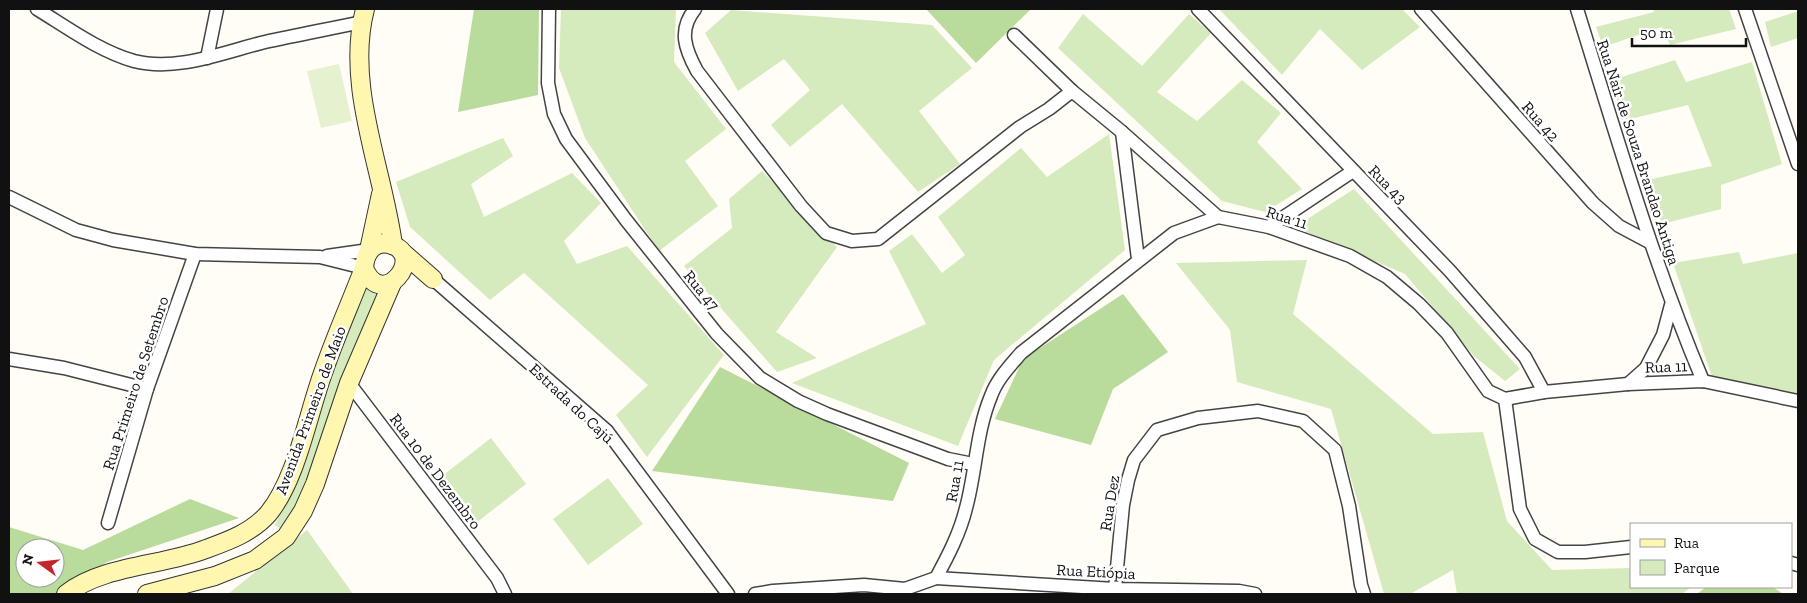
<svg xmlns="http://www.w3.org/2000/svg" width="1807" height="603" viewBox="0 0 1807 603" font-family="'Zilla Slab',serif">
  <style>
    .green { fill: #d5ebbd }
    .forest { fill: #b9dc9c; fill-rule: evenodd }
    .pitch { fill: #e6f2cf }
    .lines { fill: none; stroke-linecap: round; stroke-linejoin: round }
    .minor-casing { stroke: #444; stroke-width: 15 }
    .secondary-casing { stroke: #333; stroke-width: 20 }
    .minor { stroke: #fff; stroke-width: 12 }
    .secondary { stroke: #fff6b0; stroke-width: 18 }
    .labels { text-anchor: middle; stroke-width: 5; stroke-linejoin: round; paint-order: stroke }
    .street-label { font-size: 16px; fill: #111; stroke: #fff }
  </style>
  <rect width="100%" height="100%" fill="#fffdf5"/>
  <g class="green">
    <path d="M561,9H676L674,62L726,129L685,161L718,206L659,251L585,138L559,68Z"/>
    <path d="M1219,9H1402L1420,27L1362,70L1320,29L1282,75Z"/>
    <path d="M1653,9H1729L1736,29L1670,45L1662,27L1603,47L1596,27L1654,12Z"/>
    <path d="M731,10L932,25L972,68L919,111L960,164L918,192L842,104L790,147L771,125L810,90L784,59L738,91L705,33Z"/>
    <path d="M1798,11V38L1771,47L1765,22Z"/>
    <path d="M1083,14L1142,66L1189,14L1211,33L1157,92L1197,121L1242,80L1281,113L1257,142L1302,189L1265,212L1222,201L1058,48Z"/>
    <path d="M1675,60L1686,82L1752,62L1782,164L1721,185V209L1662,224L1647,180L1712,166L1688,105L1622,121L1612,80Z"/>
    <path d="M1109,134L1125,250L994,360L958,446L792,383L926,324L889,251L912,234L942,273L965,255L938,217L1021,148L1047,177Z"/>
    <path d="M503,138L513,156L471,184L484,217L572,173L601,203L564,241L577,264L627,246L724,355L647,457L616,415L648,385L524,273L490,300L410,227L396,182Z"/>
    <path d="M762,171L837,247L776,332L817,358L777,372L684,266L732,228L729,199Z"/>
    <path d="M1354,189L1520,369L1505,381L1474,356L1405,274L1295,227Z"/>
    <path d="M1739,252L1743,264L1798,253V395L1712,377L1673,263Z"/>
    <path d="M1307,260L1293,314L1433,434L1483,432L1507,521L1552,570L1631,568V587H1691L1682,594H1457L1453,570L1410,594H1384L1331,409L1237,382L1230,330L1176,263Z"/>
    <path d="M362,286L379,294L307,494L284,531L275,525L303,465Z"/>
    <path d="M491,438L526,484L472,526L437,480Z"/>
    <path d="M608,478L643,524L588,565L553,519Z"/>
    <path d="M307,530L353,594H228Z"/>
  </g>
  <g class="forest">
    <path d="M474,9H539L538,95L458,112Z"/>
    <path d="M926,9H1031L976,63Z"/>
    <path d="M1123,294L1168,352L1113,389L1091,445L995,419L1023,359Z"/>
    <path d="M720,367L909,463L893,501L652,471Z"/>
    <path d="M190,499L239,518L107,562L55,594H9V527L83,550ZM25,548H55V578H25Z"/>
    <path d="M1706,587H1773L1783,594H1697Z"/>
  </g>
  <path class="pitch" d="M339,64L352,121L321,128L307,71Z"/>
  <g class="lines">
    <defs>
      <g id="minor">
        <path d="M37,9C68,28 99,51 134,61C177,72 224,52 265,42C297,35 329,29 362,22"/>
        <path d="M549,9L548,83L554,114L566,139L626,220L717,334L760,378L798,401L827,414L948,459L973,464"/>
        <path d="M695,9C678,30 685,49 697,71L801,206L826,233L852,241L878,239L1020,127L1049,109L1072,91L1122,132L1218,217"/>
        <path d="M1198,9L1450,271L1525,357L1544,392"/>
        <path d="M1421,9L1593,203L1619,226L1649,242"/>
        <path d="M1577,9C1616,134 1652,260 1703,381"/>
        <path d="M1745,9L1798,164"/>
        <path d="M1014,35L1072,91"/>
        <path d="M207,58L217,9"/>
        <path d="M1122,132L1138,259"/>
        <path d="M9,197L76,230L113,240L195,254L320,257L364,268"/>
        <path d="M1269,227L1353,171"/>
        <path d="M327,256L369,250"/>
        <path d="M433,279L607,431L728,594"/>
        <path d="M9,359L64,368L147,389"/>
        <path d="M349,383L497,578L505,594"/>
        <path d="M1628,384L1646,368L1663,335L1671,305"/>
        <path d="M1505,399L1520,509L1535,539L1558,552H1585L1631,547"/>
        <path d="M108,523L147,389L195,254"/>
        <path d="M1791,563L1798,565"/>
        <path d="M936,578L1115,589L1239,591L1255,594"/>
        <path d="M1115,589L1123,505L1128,480L1134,460L1157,430L1198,418L1258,411L1303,421L1335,450L1349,506L1361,585L1364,594"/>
        <path d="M755,594L773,591L864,585L905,589L936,578C948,556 960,533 966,508C976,472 976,432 991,396C997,379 1010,366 1021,353L1174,233L1218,217L1269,227L1350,256L1387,277L1419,304L1447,333L1488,391L1505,399L1544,392L1628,384L1703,381L1798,401"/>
      </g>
      <g id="secondary">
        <path d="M365,9C345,86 383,169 393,245"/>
        <path d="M369,250L381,194"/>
        <path d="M401,251L433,279"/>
        <path d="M66,594C103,565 163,566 206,549C228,541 251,533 268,514C297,479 308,413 324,370C336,335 351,302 364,268C365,252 375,239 392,245C426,256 382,312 364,268"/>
        <path d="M147,594L215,576L255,560L286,537L303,511L315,484L349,383L392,283"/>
      </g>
    </defs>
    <use href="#minor" class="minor-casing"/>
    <use href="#secondary" class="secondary-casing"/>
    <use href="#minor" class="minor"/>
    <use href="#secondary" class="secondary"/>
  </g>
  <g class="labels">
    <g class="street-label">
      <text transform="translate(1541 121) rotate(49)" y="6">Rua 42</text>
      <text transform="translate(1639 152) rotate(72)" y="6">Rua Nair de Souza Brandao Antiga</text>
      <text transform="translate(1388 184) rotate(46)" y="6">Rua 43</text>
      <text transform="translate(1287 217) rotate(18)" y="6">Rua 11</text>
      <text transform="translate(702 290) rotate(51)" y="6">Rua 47</text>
      <text transform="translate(1666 366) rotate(-2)" y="6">Rua 11</text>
      <text transform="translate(135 383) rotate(-72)" y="6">Rua Primeiro de Setembro</text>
      <text transform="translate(572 403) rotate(43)" y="6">Estrada do Cajú</text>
      <text transform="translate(310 410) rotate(-70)" y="6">Avenida Primeiro de Maio</text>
      <text transform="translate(436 471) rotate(53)" y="6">Rua 10 de Dezembro</text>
      <text transform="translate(954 481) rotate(-80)" y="6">Rua 11</text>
      <text transform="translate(1109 503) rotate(-81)" y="6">Rua Dez</text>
      <text transform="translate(1096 571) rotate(3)" y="6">Rua Etiópia</text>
    </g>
  </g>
  <rect width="1807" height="603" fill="none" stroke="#111111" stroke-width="20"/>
  <rect x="1630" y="523" width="162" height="65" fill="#ffffff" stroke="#a0a0a0"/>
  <rect x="1640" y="539" width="25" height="8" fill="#fff6b0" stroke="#a0a0a0"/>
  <text x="1674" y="548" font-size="15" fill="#111111">Rua</text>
  <rect x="1640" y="560" width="25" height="15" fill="#d5ebbd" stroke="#a0a0a0"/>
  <text x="1674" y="573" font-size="15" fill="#111111">Parque</text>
  <g transform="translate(40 563) rotate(285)"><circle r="24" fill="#ffffff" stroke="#a0a0a0"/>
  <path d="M0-4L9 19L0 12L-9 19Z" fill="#c4262e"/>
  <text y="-8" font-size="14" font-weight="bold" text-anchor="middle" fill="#111111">N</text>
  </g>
  <path d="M1632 38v8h114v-8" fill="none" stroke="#111111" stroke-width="2.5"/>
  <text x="1640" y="38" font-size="15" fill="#111111" stroke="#ffffff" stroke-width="4" paint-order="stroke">50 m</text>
</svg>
